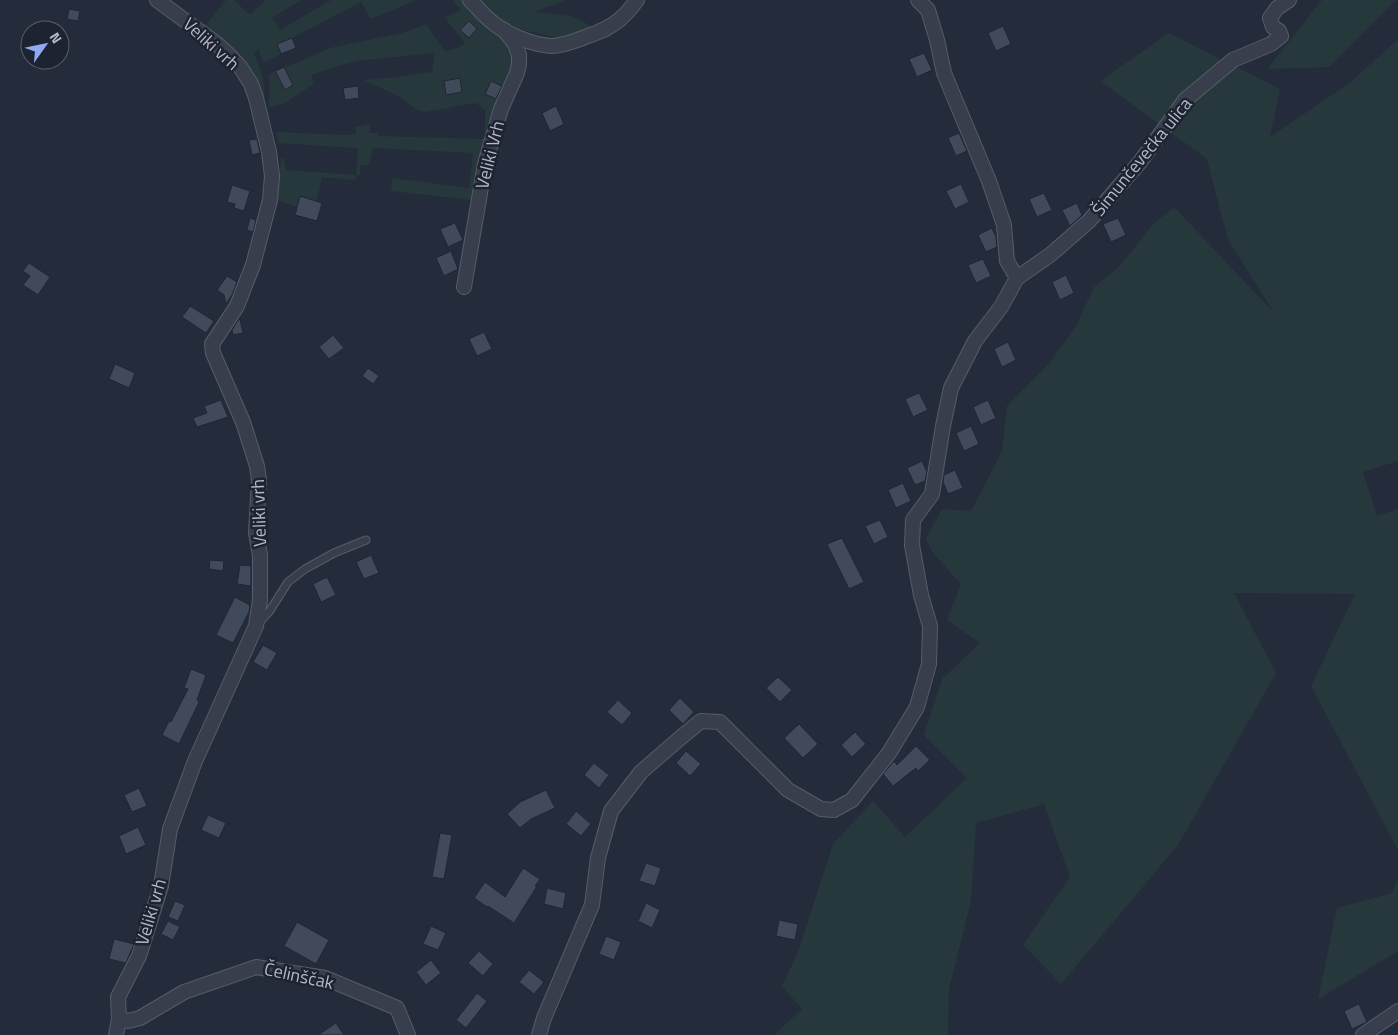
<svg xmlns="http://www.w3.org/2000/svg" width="1398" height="1035" viewBox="0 0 1398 1035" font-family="'Titillium Web',sans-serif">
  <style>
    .green { fill: #26383c }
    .building { fill: #414a5b; stroke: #1f2533 }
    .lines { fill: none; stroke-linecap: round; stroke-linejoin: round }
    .lane-casing { stroke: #565c6a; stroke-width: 9 }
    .street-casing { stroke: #565c6a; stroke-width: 16 }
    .lane { stroke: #383e4c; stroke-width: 7 }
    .street { stroke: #383e4c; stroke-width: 14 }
    .labels { text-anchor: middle; stroke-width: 5; stroke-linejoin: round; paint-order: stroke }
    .street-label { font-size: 18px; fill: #b4b9c7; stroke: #1d2331 }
  </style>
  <rect width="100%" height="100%" fill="#242c3b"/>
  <g class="green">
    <path d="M226,0H236L235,1L250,15L266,0H301L272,18L280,30L331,0H416L371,19L361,2L292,38L277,44L281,54L263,63L258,49L254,53C262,73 267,87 263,109L252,81L202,30Z"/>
    <path d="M453,0H466C484,18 521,42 510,72C508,77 505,82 502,86L491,81L485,93L497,99L498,102L472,200L391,191L392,178L469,188L473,153L373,148L369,165H361L360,175H356L355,180L322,177L317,201L300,196L297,207L277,200L281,158L284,159L286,170L356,175L358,151L357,148L278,143L276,132L345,135L356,134L355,127L369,124L370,133H378V136L485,139V110L476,103L425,112L417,110L398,96L364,80L399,77L432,72L435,53L364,60L345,64L311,75L314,84L285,103L268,108L270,87L268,74L275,71L285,90L293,85L284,67L301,61L330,48L402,33L426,24L445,52L458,48L465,43L445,18L461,10Z"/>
    <path d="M479,0H565L535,12L571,16L614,37L576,42L510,27L483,5Z"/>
    <path d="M1322,0H1396L1329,67L1267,69Z"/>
    <path d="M1169,33L1280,89L1270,137L1351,82L1398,39V461L1363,472L1377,516L1398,509V850L1311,686L1355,594L1234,593L1276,673L1178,845L1061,984L1023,945L1070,877L1044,804L976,823L971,901L949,989L948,1035H774L802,1009L782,986L798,952L833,844L873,801L905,837L967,778L924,735L942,679L980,643L947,620L961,584L933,553L926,539L942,509L971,511L1002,451L1007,406L1049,364L1076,326L1094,287L1120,266L1153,224L1174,207L1275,314L1228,240L1207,159L1100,81Z"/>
    <path d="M1398,879V951L1318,999L1337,908L1392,893Z"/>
  </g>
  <g class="building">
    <path d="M69,9L80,11L78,21L67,19Z"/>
    <path d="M469,21L477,29L469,38L460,30Z"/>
    <path d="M1003,26L1011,44L996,51L988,33Z"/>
    <path d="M292,38L296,48L281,54L277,44Z"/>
    <path d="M924,53L932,70L917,77L909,59Z"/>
    <path d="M284,67L293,85L285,90L275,71Z"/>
    <path d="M460,78L462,92L446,95L444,81Z"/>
    <path d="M491,81L502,86L496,99L485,94Z"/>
    <path d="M358,86L359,98L345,100L343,88Z"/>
    <path d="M556,106L564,124L550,131L542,113Z"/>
    <path d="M959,133L967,151L956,156L948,138Z"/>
    <path d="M257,139L260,153L252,155L249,140Z"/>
    <path d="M961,184L969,202L955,209L946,191Z"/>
    <path d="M232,185L250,191L244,211L234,208L235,204L227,202Z"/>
    <path d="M1044,193L1052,210L1037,217L1029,199Z"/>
    <path d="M300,196L322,203L317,221L295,215Z"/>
    <path d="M1077,203L1082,215L1070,226L1062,210Z"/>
    <path d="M250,218L256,220L253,232L247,230Z"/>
    <path d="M1118,218L1126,235L1111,242L1103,224Z"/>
    <path d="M455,223L463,240L448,247L440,229Z"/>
    <path d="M992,228L996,237L997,247L986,252L978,235Z"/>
    <path d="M451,251L458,269L444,276L436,258Z"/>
    <path d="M983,259L991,276L976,283L968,265Z"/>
    <path d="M29,263L50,277L38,295L23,285L30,276L23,271Z"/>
    <path d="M1066,275L1074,293L1060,300L1052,282Z"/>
    <path d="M227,276L237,282L232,295L226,304L224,295L217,290Z"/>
    <path d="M190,306L214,321L206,333L182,317Z"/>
    <path d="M240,319L243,333L233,335L232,330L238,320Z"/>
    <path d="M484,332L492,349L477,356L469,339Z"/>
    <path d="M333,335L344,348L329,359L319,347Z"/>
    <path d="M1008,342L1016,360L1002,367L994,349Z"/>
    <path d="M115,364L135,373L129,388L109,379Z"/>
    <path d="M368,368L379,376L373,384L362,376Z"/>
    <path d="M919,393L928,410L913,417L905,399Z"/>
    <path d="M221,400L228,417L197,427L193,418L207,413L204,406Z"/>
    <path d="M988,400L996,418L981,425L973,407Z"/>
    <path d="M971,426L979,444L964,451L956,433Z"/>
    <path d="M922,461L927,472L925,481L915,485L907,468Z"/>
    <path d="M955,470L963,488L948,494L943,482L944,475Z"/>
    <path d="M903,483L911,501L896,508L888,490Z"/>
    <path d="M880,520L888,537L874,544L865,526Z"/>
    <path d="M842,538L864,582L849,589L827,544Z"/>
    <path d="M371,555L379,573L364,579L356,562Z"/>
    <path d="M210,560L224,561L223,571L209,569Z"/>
    <path d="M240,565L251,566V586L237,584Z"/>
    <path d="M327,577L336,595L321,602L313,584Z"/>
    <path d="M235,597L250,605L249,612L233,643L216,635Z"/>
    <path d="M263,645L277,653L267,670L253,662Z"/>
    <path d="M191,669L206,675L197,700L199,702L179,744L162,735L169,721L171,722L188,689L184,688Z"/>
    <path d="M778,677L792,690L780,702L766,688Z"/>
    <path d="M680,698L694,712L683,724L669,710Z"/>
    <path d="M618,700L632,713L622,725L607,712Z"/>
    <path d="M799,724L818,744L803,758L784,738Z"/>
    <path d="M855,732L866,744L852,757L841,745Z"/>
    <path d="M916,746L930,760L918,771L916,768L893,786L883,774L894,761L897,765Z"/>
    <path d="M686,751L701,764L690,776L676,763Z"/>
    <path d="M594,763L609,775L599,788L584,775Z"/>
    <path d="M139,788L147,806L132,812L124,795Z"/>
    <path d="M546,790L555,808L531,819L520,828L507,814L520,802Z"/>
    <path d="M576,811L591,824L581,836L566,824Z"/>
    <path d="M208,815L226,823L219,838L201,830Z"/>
    <path d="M138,827L146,845L126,854L119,836Z"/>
    <path d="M440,833L452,835L444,879L432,877Z"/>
    <path d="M646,863L661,868L655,886L639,881Z"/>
    <path d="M523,868L540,879L535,886H537L514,923L488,906L487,907L474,898L485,882L505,897Z"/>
    <path d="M547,888L566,893L563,909L544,904Z"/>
    <path d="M175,901L185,905L178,921L168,917Z"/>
    <path d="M646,903L660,910L652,928L638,921Z"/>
    <path d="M779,920L798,924L795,940L776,936Z"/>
    <path d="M168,921L180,927L173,940L161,934Z"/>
    <path d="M297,922L329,940L316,964L284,946Z"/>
    <path d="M431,926L446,933L438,950L423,944Z"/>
    <path d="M606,936L621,942L614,960L599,954Z"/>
    <path d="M114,939L134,944L126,963L109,959Z"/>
    <path d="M479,951L493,964L483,976L468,963Z"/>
    <path d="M431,960L441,973L426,985L416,972Z"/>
    <path d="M529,970L544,982L534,994L519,982Z"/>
    <path d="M477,993L487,1001L466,1028L456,1020Z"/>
    <path d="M1359,1004L1367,1022L1352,1029L1344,1011Z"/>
    <path d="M336,1023L344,1035H318Z"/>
  </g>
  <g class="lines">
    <defs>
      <path id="lane" d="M258,624L269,612L288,582L305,569L334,553L366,540"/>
      <g id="street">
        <path d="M470,0C477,7 484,16 492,22C506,34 533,45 551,46C564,46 577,40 588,36C611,28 623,20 637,0"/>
        <path d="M1017,278L1050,255L1089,221L1140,162L1185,100L1233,60L1271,44L1281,36L1279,31L1273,27L1270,18L1277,8L1289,0"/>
        <path d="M464,287L485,164L501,109L517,73L519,64V55L515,44L504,30"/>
        <path d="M119,1019L128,1021L140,1018L184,992L256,967L325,978L397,1008L408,1035"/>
        <path d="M116,1035L119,1019L118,997L139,956L161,886L170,829L195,761L256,626L260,600V555L256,533L259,480L257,466L243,422L213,353L212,344L237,306L253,265L270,200L272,176L269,152L256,98L251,84L241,68L229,55L217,44L157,0"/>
        <path d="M539,1035L544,1018L592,905L598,858L611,811L641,772L679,739L701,721L720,722L788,790L821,809L834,810L852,800L889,753L917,707L929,664L930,626L921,595L912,545L913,520L932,494L943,426L951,388L975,341L1001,307L1017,278L1007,261L1004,225L989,181L944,73L937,40L928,10L918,0"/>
        <path d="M1363,1035L1398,1011"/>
      </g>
    </defs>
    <use href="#lane" class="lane-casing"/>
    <use href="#street" class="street-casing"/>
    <use href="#lane" class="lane"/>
    <use href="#street" class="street"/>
  </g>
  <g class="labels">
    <g class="street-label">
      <text transform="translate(211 44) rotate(42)" y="6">Veliki vrh</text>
      <text transform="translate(490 155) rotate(-76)" y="6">Veliki Vrh</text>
      <text transform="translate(1142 157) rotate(-51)" y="6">Šimunčevečka ulica</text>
      <text transform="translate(259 513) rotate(-92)" y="6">Veliki vrh</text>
      <text transform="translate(151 912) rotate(-74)" y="6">Veliki vrh</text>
      <text transform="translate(299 976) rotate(12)" y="6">Čelinščak</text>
    </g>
  </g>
  <g transform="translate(45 45) rotate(57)"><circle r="24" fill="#1d2331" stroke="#595f6d"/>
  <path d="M0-4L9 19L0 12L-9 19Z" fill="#8eaaf2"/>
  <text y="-8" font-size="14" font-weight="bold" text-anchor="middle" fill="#b4b9c7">N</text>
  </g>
</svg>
